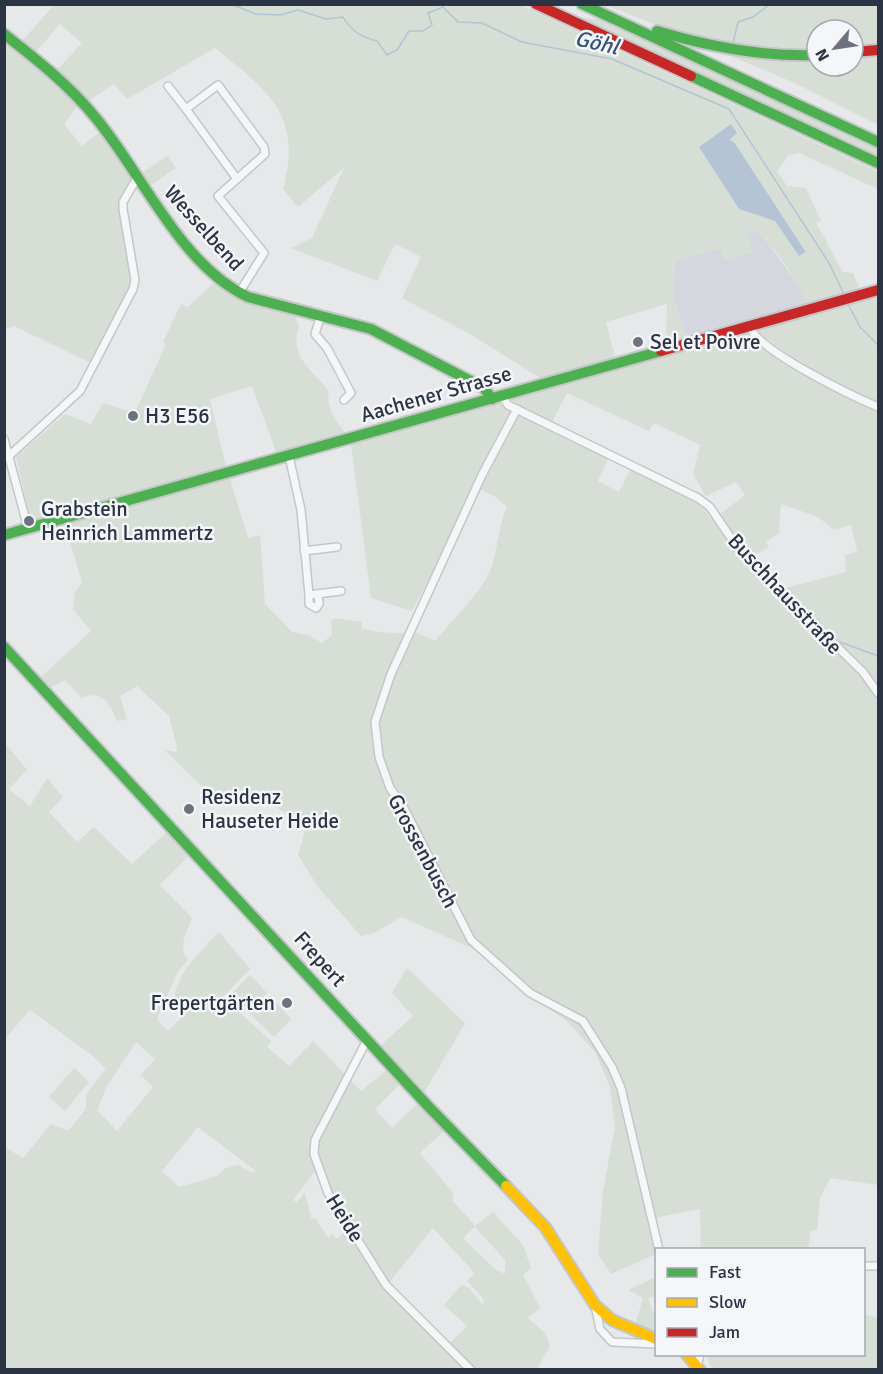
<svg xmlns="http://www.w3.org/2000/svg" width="883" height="1374" viewBox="0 0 883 1374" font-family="Signika,sans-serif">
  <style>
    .built { fill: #d4d7dd }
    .green { fill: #d6ded6; fill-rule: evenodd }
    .water { fill: #b4c4d5 }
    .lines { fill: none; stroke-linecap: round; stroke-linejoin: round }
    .stream { stroke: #b4c4d5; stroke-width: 1.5 }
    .street-casing { stroke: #c4c6c8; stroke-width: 10 }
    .fast-casing { stroke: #c4c6c8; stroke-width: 14 }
    .slow-casing { stroke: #c4c6c8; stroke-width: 14 }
    .jam-casing { stroke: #c4c6c8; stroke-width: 14 }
    .street { stroke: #f5f6f7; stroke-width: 7 }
    .fast { stroke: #4caf50; stroke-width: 10 }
    .slow { stroke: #ffc107; stroke-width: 10 }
    .jam { stroke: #c62828; stroke-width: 10 }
    .poi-dot { fill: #6c737f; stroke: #f4f6f9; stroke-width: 2 }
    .labels { text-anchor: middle; stroke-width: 5; stroke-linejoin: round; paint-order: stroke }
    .street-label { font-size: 21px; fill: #2b3445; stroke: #f4f6f9 }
    .poi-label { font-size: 21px; fill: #2b3445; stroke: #f4f6f9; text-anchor: start }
    .water-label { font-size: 22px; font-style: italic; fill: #34527a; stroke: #f4f6f9 }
  </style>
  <rect width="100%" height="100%" fill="#e6e8ea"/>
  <path class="built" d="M744,233H758L767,242L801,288L807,307L688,339L673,298L675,261L721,248L726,260L753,252Z"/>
  <g class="green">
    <path d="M54,5H521L878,172V189L799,153L788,156L777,171L787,186L806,188L821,221L816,223C827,240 832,256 843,272L853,273L859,287L857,292L807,307C797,279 779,253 758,233H745L754,252L726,260L721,248L675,261L673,298L688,339L666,345L667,304L606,322L616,360L542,379L470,334L402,298L421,257L395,244L377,281L291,248L312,238L344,168L298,207L283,189C303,115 268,91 215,48L127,99L114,84L87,102L55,72L82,43L60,24L35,53L22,41ZM736,133L729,140L734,142L806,251L799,256L775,220L739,209L699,147Z"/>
    <path d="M606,5H878V45L853,47V30H817V49L722,44L669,30Z"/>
    <path d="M584,18L609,20L878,146V158L612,35Z"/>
    <path d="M4,40L79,104L64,124L82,146L103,130L138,184L125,205L133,281L89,362L14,326L5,329Z"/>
    <path d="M878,54V125L795,83L728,55L817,58V66H853V56Z"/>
    <path d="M167,156L176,168L151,185L142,173Z"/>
    <path d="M218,279L294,313L299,326C289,358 312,369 329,391C325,408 337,423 347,435L277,454L252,386L210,399L226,467L31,522L16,457L65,414L91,424L103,403L135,413L166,344L163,342L181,304L188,307Z"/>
    <path d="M878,295V405L807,368L757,332L842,304Z"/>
    <path d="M746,334L822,384L878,411V1185L830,1178L820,1198L817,1230H811L808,1249H701L700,1209L648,1219L656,1254L611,1274L598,1254L603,1191L615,1126L610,1087L595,1052L567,1021L526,993L474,949L401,917L374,933L361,936L318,887L298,855L307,824L243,790L219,803L165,750L176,752L177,747L169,716L137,686L120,696L127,719L117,721C110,704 102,689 82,698L65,680L50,688L40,678L91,631L73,609L75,592L82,582L65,525L230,479L248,538L260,535L265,604L292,632L308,635L322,643L332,635L331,621L335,618L362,622L361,628C372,632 405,635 415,632L435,641C450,623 482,591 490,571C499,550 497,527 507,507L496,497L480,489L514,416L519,415L608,459L598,481L619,492L631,469L701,505L739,555L782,589L846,572L845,555L857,552L851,525L834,530L818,517L781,504L779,534L766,541L769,548L749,557L719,515L745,495L736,482L706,496L693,474L700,445L654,423L649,431L567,393L551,424L507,401Z"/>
    <path d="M496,401L511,412L478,488L412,611L371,598L351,444Z"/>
    <path d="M5,743L27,770L9,789L30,806L47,778L63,797L49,812L77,842L94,827L132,864L169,830L191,853L160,885L192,918C187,932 177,947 188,960L178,971L157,1019L168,1031L185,1014L174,1003C175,973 200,953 219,932L250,969L223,997L271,1041L267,1047L289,1066L313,1041L345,1074L310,1145V1152L316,1170L293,1200L297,1202L305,1192L311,1218L316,1219L328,1238L332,1234L337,1239L349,1227L381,1283L465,1369H5V1147L23,1158L51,1124L68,1131L86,1109V1094L106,1069L93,1056L30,1010L5,1039ZM136,1042L155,1059L141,1075L153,1087L117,1131L97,1110L107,1086ZM198,1127L256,1171L253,1173L238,1165L224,1169L217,1176L179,1187L162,1171Z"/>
    <path d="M407,968L465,1023L424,1093L380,1046L413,1016L392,993Z"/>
    <path d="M250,975L267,993L264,996L271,1004L275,1001L291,1019L274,1037L230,995Z"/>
    <path d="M74,1068L89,1082L65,1111L49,1097Z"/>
    <path d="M387,1070L400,1084L375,1109L392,1128L418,1103L444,1131L420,1153L454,1194L452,1200L475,1226L493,1212L523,1245L531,1268L523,1275L540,1308L528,1318L545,1333L550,1345L537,1369H474L449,1344L467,1326L444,1305L461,1285L469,1288L482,1304L485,1301L467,1281L474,1274L471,1269L433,1228L388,1284C372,1256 310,1169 318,1140L349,1079L361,1091ZM475,1227L505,1260V1274L496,1270L463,1238Z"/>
    <path d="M656,1277V1295L648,1299L656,1320V1335L635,1326L643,1298L628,1290Z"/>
    <path d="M864,1314L878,1318V1369H712L706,1355L864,1354Z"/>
  </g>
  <path class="water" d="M731,124L737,133L729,140L734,142L806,252L799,256L775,221L739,209L699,147Z"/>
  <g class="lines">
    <g class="stream">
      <path d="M231,4L256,14L280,15L298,10L326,19L343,17C351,31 361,37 377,41L387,55L397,50L409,31H423L432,25L428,13L443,7L458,22L482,23L522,42L612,59L729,109L829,263L844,294"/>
      <path d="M733,43L738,22L753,17L770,4"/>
      <path d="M848,304L860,327L878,345"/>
      <path d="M840,642L878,656"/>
    </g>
    <defs>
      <g id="street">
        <path d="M168,86L186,109L218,85L264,147L265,154L218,196L264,253L239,293"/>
        <path d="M186,109L237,179"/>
        <path d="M321,315L315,334L327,348L351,393L344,400"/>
        <path d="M750,327C759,351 852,396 878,407"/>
        <path d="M502,396L508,405L698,498L710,507L741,553L863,672L878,693"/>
        <path d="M517,409L482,475L391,674L375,722L379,757L390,788L404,808L471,940L530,993L583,1021L612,1067L621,1088L659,1250"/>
        <path d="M4,439L28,528"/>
        <path d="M10,455L80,391L133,289L135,280L123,209V202L137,178"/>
        <path d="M289,456L301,510L309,595L341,591"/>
        <path d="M304,551L337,547"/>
        <path d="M309,595V604L316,608L319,604L318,594"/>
        <path d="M367,1040L315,1140L314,1154L328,1193L386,1285L471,1370"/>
        <path d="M864,1266H878"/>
        <path d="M595,1305L600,1329L612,1342L656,1344"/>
        <path d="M697,1367L700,1354"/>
      </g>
      <g id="fast">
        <path d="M582,4L878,142"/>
        <path d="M657,31C710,47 762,57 817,55"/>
        <path d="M4,34C36,59 69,85 95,117C142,173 180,265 248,297L371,329L484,388L492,399"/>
        <path d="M691,76L878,163"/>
        <path d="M4,535L661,351"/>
        <path d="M4,647L428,1106L506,1186"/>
      </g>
      <g id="slow">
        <path d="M506,1186L545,1227L595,1305L612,1320L656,1339"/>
        <path d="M686,1354L700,1370"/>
      </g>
      <g id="jam">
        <path d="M536,4L691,76"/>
        <path d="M853,52L878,50"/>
        <path d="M661,351L878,290"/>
      </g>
    </defs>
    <use href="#street" class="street-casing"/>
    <use href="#fast" class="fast-casing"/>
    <use href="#slow" class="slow-casing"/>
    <use href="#jam" class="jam-casing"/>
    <use href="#street" class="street"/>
    <use href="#fast" class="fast"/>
    <use href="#slow" class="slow"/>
    <use href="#jam" class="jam"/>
  </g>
  <g class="poi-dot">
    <circle cx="638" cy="342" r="6"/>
    <circle cx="133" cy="416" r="6"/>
    <circle cx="29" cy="521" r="6"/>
    <circle cx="189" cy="809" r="6"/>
    <circle cx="287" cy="1003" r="6"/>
  </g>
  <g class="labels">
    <g class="street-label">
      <text transform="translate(204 228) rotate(48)" y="7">Wesselbend</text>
      <text transform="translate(436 394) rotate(-16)" y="7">Aachener Strasse</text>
      <text transform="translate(785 594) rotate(47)" y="7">Buschhausstraße</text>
      <text transform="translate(423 851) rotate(62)" y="7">Grossenbusch</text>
      <text transform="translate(320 959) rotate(48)" y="7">Frepert</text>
      <text transform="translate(345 1218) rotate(58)" y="7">Heide</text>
    </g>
    <g class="poi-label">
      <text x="650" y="349">Sel et Poivre</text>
      <text x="145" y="423">H3 E56</text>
      <text x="41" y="516">Grabstein<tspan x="41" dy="24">Heinrich Lammertz</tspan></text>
      <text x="201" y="804">Residenz<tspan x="201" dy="24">Hauseter Heide</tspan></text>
      <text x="275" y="1010" text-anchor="end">Frepertgärten</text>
    </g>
    <g class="water-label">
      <text transform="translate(597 42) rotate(13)" y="8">Göhl</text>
    </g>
  </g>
  <rect width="883" height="1374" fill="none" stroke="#2b3445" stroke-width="12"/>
  <rect x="655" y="1248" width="210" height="108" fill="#f4f6f9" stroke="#a4a8b1" stroke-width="1.5"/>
  <rect x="667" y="1268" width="30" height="9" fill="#4caf50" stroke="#a4a8b1" stroke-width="1.5"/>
  <text x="709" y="1278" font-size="18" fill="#2b3445">Fast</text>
  <rect x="667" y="1298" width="30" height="9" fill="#ffc107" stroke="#a4a8b1" stroke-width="1.5"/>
  <text x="709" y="1308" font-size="18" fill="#2b3445">Slow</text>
  <rect x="667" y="1328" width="30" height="9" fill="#c62828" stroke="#a4a8b1" stroke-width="1.5"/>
  <text x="709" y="1338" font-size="18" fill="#2b3445">Jam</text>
  <g transform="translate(835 48) rotate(241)"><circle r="28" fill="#f4f6f9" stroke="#a4a8b1" stroke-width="1.5"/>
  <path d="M0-4.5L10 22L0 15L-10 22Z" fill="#6c737f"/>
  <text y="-9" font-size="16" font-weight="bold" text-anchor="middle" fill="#2b3445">N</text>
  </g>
</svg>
